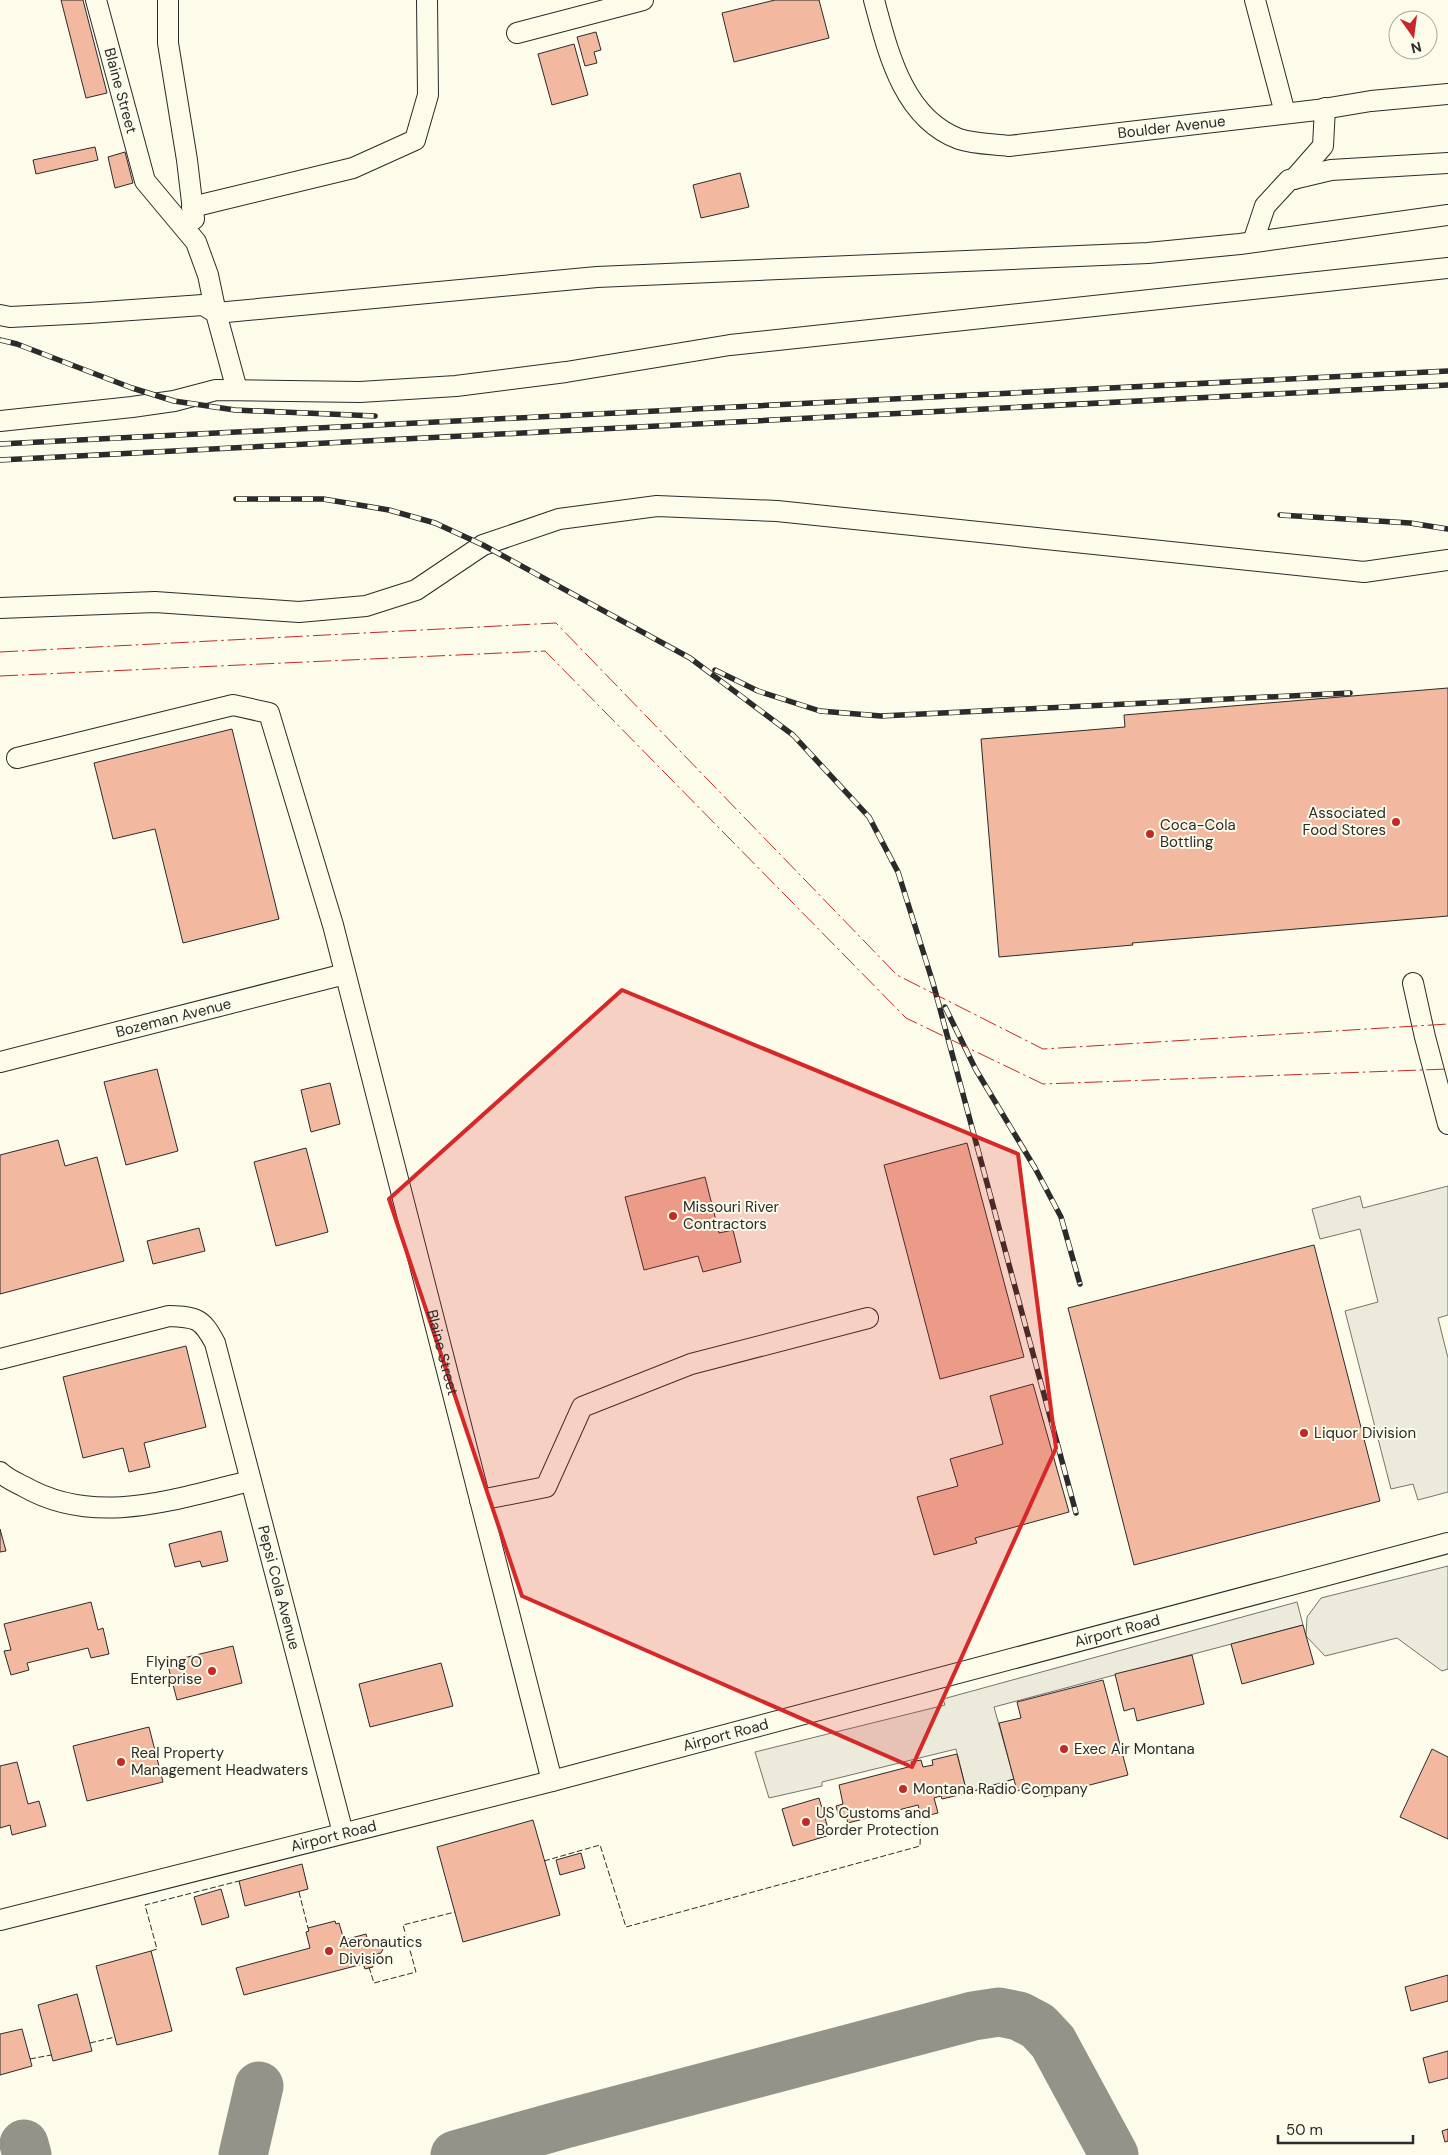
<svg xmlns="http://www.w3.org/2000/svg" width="1448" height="2155" viewBox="0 0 1448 2155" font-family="'DM Sans',sans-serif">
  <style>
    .green { fill: #ecebdb; stroke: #74746e }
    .parking { fill: #eceadb; stroke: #74746e }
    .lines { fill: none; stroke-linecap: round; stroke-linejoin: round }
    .taxiway { stroke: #94938a; stroke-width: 49 }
    .building { fill: #f2b8a0; stroke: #2b2b2b }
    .minor-casing { stroke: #2b2b2b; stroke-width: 22 }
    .minor { stroke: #fdfbea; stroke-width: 20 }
    .rail-casing { stroke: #2b2b2b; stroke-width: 5.5 }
    .rail { stroke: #fdfbea; stroke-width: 4; stroke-dasharray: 11; stroke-linecap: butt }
    .fence { stroke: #2b2b2b; stroke-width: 1; stroke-dasharray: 6 2.5; stroke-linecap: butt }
    .power { stroke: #c62828; stroke-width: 1; stroke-dasharray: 18 4 2.5 4; stroke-linecap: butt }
    .marked { fill: #d62828; fill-opacity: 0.2; stroke: #d62828; stroke-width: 4; stroke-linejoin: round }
    .poi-dot { fill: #c62828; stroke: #fdfbea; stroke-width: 2 }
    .labels { text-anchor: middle; stroke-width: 4; stroke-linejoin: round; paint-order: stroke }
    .street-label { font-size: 15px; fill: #2b2b2b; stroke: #fdfbea }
    .poi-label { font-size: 15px; fill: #2b2b2b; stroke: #fdfbea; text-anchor: start }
  </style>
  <rect width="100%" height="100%" fill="#fdfbea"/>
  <path class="green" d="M1448,1566V1669L1442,1671L1397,1638L1325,1656L1306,1636L1307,1617L1321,1598Z"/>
  <g class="parking">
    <path d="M1448,1186V1315L1438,1318L1448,1358V1492L1418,1500L1413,1484L1391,1489L1345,1311L1378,1302L1360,1229L1320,1239L1312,1209L1360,1196L1363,1208Z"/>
    <path d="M1297,1602L1303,1625L994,1707L1014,1779L967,1793L956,1749L822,1782V1786L769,1798L755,1752L945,1705L943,1699Z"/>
  </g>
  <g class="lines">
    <g class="taxiway">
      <path d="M24,2144L27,2155"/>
      <path d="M243,2155L259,2086"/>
      <path d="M455,2155L565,2124L973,2016L999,2012L1019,2016L1038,2026L1053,2042L1114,2155"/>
    </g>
  </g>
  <g class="building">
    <path d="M61,0H83L107,93L86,98Z"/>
    <path d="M775,0H819L829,38L734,62L722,13Z"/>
    <path d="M596,32L601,50L594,52L597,63L585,66L577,37Z"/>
    <path d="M574,44L588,95L552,105L538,54Z"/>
    <path d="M95,147L98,160L36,174L33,160Z"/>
    <path d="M125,152L133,183L115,188L108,157Z"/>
    <path d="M740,173L749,207L701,218L693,185Z"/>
    <path d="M1448,688V916L1132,943L1133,945L999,957L981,739L1125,727L1124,715Z"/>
    <path d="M232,729L279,919L183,943L155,829L113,839L94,763Z"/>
    <path d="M157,1069L178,1151L126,1165L104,1082Z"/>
    <path d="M330,1083L340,1124L311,1132L301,1090Z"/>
    <path d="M58,1140L65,1166L97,1157L124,1261L0,1294V1155Z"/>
    <path d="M967,1143L1024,1357L940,1379L884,1165Z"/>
    <path d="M306,1148L328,1232L276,1246L254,1162Z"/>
    <path d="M705,1177L719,1233L733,1230L741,1262L703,1272L698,1256L644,1270L625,1197Z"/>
    <path d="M199,1228L205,1251L153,1264L147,1241Z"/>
    <path d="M1314,1245L1380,1501L1134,1565L1068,1308Z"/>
    <path d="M186,1346L206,1427L144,1443L150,1467L129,1472L123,1448L83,1458L63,1377Z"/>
    <path d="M1033,1384L1069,1512L975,1538L977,1543L934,1555L917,1497L958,1486L950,1459L1003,1444L990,1396Z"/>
    <path d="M0,1529L6,1551L0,1552Z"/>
    <path d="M221,1531L228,1561L202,1567L200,1561L175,1567L169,1544Z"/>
    <path d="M91,1602L98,1630L103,1628L109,1654L91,1658L88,1648L27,1663L29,1670L11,1675L4,1651L11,1650L4,1624Z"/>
    <path d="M1303,1625L1314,1664L1242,1684L1231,1644Z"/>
    <path d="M233,1646L242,1683L177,1700L167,1662Z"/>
    <path d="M1192,1655L1204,1704L1137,1721L1134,1708L1124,1711L1115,1674Z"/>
    <path d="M441,1663L453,1706L370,1727L359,1684Z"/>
    <path d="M1103,1680L1128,1775L1044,1797L1041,1785L1017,1791L999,1723L1021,1718L1017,1702Z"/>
    <path d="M149,1727L163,1782L87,1801L73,1746Z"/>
    <path d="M1432,1749L1448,1757V1839L1400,1817Z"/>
    <path d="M957,1754L967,1793L942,1799L941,1796L934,1798L938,1813L921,1817L918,1805L848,1823L846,1816L839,1817L836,1806L843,1804L839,1785L912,1766L911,1762L921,1760L923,1767L933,1765L932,1760Z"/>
    <path d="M17,1762L28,1804L39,1801L46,1826L12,1835L10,1825L0,1828V1766Z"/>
    <path d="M819,1798L830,1835L793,1846L782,1809Z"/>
    <path d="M533,1820L560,1915L463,1942L437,1847Z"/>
    <path d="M581,1853L585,1868L560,1875L556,1860Z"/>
    <path d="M302,1864L308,1889L245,1906L239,1881Z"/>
    <path d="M221,1889L229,1917L202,1925L194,1897Z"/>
    <path d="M335,1921L336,1924L339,1923L344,1940L366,1934L368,1941H381L383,1949L381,1953L370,1956L373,1967L365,1969L363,1964L244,1995L236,1968L310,1948L306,1932L309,1931L308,1928Z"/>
    <path d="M151,1951L172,2031L117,2045L96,1966Z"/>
    <path d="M1448,1975V2001L1411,2011L1405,1987Z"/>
    <path d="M77,1994L92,2051L53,2061L38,2005Z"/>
    <path d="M22,2029L32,2066L0,2075V2034Z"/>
    <path d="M1448,2051V2078L1429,2083L1423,2058Z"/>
    <path d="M1448,2129V2141L1445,2142L1442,2131Z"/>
  </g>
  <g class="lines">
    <defs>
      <g id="minor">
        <path id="s1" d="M96,0L145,181L196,242L208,275L216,313L597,277L1148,253L1240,244L1448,215"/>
        <path d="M168,0V43L187,160L194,219"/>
        <path id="s2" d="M874,0C888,52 903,118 959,139C974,144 993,144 1009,146L1317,110L1371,101L1448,94"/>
        <path d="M1255,0L1285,113"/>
        <path d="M517,33L643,0"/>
        <path d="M1294,179L1323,146L1325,108"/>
        <path d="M192,207L353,168L415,140L428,95L427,0"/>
        <path d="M1253,242L1265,206L1289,180L1331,170L1448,163"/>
        <path d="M0,315L10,317L89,313L203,305L216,313L237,390"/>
        <path d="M0,421L132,407L174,401L216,390L360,392L456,386L566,372L730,345L1448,268"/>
        <path d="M0,608L155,602L299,612L366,606L416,590L483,545L559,519L657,506L777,511L1364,572L1448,560"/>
        <path id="s3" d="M17,758L233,705L269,713L333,925L552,1781"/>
        <path d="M1413,983L1425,1037L1448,1124"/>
        <path id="s4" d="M0,1062L345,974"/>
        <path id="s5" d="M0,1359L169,1316C196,1317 202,1318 215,1343L343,1833"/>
        <path d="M0,1472C6,1478 15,1482 23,1486C95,1528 175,1499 250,1481"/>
        <path d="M480,1500L546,1487L582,1407L691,1364L868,1318"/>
        <path id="s6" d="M0,1920L552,1781L1448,1543"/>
      </g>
    </defs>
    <use href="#minor" class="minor-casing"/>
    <use href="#minor" class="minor"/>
    <defs>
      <g id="rail">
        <path d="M0,340L17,344L132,388L174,401L235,410L375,416"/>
        <path d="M0,444L1448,371"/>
        <path d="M0,460L1448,385"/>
        <path d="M236,499H323L389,510L435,523L483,545L690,658L793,735L869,817L898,872L933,983L1076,1513"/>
        <path d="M1280,515L1410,523L1448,529"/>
        <path d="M715,670L758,691L820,711L881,716L1350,693"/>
        <path d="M945,1007L976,1070L1035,1168L1061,1217L1080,1284"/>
      </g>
    </defs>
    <use href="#rail" class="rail-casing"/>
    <use href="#rail" class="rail"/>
    <g class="fence">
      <path d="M967,1793L1014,1779"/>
      <path d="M544,1861L600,1845L626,1927L920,1846L921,1817"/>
      <path d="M299,1892L308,1928"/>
      <path d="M151,1951L157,1949L145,1905L239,1881"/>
      <path d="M369,1967L374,1983L416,1972L403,1925L455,1912"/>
      <path d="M90,2043L115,2037"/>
      <path d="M30,2059L51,2055"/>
    </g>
    <g class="power">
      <path d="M0,652L556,623L897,975L1043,1049L1448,1024"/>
      <path d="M0,676L545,651L906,1018L1043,1084L1448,1069"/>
    </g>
  </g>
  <path class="marked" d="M622,990L1018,1154L1056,1448L912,1767L522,1596L389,1199Z"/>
  <g class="poi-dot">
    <circle cx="1396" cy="822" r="5"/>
    <circle cx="1150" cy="834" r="5"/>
    <circle cx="673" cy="1216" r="5"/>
    <circle cx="1304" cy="1433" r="5"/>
    <circle cx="212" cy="1671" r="5"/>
    <circle cx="1064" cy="1749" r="5"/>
    <circle cx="121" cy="1762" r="5"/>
    <circle cx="903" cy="1789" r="5"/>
    <circle cx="806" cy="1822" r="5"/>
    <circle cx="329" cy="1951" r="5"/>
  </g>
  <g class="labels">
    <g class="street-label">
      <text dy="5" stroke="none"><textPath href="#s1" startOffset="94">Blaine Street</textPath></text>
      <text dy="5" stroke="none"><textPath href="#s2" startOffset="384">Boulder Avenue</textPath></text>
      <text dy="5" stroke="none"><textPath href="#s4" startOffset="179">Bozeman Avenue</textPath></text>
      <text dy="5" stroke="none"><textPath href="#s3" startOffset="922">Blaine Street</textPath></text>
      <text dy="5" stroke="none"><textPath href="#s5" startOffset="485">Pepsi Cola Avenue</textPath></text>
      <text dy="5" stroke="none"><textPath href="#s6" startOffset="1154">Airport Road</textPath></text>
      <text dy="5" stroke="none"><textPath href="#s6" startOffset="749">Airport Road</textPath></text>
      <text dy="5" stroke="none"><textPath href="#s6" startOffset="344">Airport Road</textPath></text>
    </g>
    <g class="poi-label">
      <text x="1386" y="818" text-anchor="end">Associated<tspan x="1386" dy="17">Food Stores</tspan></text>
      <text x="1160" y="830">Coca-Cola<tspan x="1160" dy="17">Bottling</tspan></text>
      <text x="683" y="1212">Missouri River<tspan x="683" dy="17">Contractors</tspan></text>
      <text x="1314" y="1438">Liquor Division</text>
      <text x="202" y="1667" text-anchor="end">Flying O<tspan x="202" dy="17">Enterprise</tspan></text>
      <text x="1074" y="1754">Exec Air Montana</text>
      <text x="131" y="1758">Real Property<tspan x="131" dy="17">Management Headwaters</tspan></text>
      <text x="913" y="1794">Montana Radio Company</text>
      <text x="816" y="1818">US Customs and<tspan x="816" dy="17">Border Protection</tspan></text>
      <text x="339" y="1947">Aeronautics<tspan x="339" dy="17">Division</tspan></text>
    </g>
  </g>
  <g transform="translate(1413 35) rotate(166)"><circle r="24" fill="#fdfbea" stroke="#a9a89e"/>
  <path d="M0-4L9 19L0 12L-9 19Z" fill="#c62828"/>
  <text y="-8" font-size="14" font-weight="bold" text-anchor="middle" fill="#2b2b2b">N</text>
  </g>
  <path d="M1278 2135v8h135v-8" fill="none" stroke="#2b2b2b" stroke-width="2.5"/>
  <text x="1286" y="2135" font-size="15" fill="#2b2b2b" stroke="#fdfbea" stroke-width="4" paint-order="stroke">50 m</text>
</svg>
